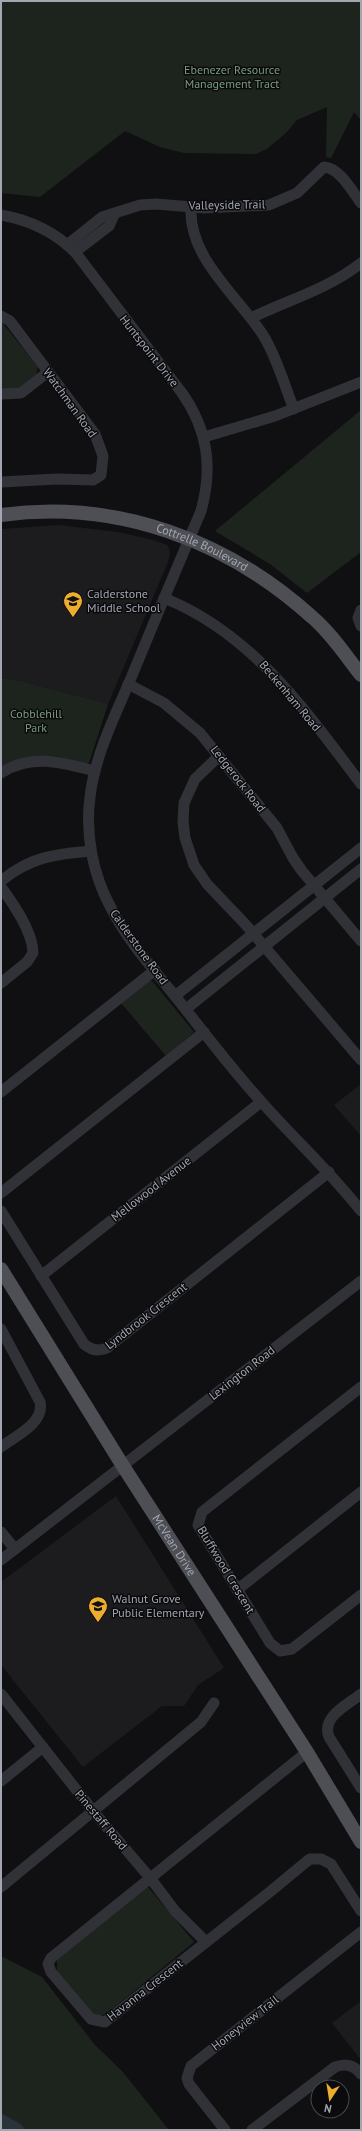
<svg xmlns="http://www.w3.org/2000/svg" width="362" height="2131" viewBox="0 0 362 2131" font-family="'PT Sans',sans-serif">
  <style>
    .built { fill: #1c1c1f }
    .green { fill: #1d241e }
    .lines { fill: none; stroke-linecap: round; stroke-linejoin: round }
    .river { stroke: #2a333a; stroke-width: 14 }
    .minor { stroke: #313237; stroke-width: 11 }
    .major { stroke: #4d4f55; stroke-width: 14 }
    .labels { text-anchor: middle; stroke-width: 3; stroke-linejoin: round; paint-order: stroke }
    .park-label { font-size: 12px; fill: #799d7b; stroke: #0b0b0d }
    .street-label { font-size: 12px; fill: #a2a7b2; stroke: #0b0b0d }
    .poi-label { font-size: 12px; fill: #a2a7b2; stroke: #0b0b0d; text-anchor: start }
  </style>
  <rect width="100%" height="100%" fill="#101012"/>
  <g class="built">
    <path d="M58,525L118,532L153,540L167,545L169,549L170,554L168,562L108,704L21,681L1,678V529Z"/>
    <path d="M361,1084V1136L334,1105Z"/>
    <path d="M116,1496L224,1668L198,1685L184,1706H162L83,1767L1,1665V1582Z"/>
    <path d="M361,2001V2060L332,2023Z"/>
  </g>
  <g class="green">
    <path d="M1,1H361V120L354,112L331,158L326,157L327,107L297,120L286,133L267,149L256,154L184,153L160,147L125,131L40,197L1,193Z"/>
    <path d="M1,321L38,367L36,376L20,389H1Z"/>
    <path d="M361,410V552L307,593L270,564L215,531Z"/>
    <path d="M1,678L21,681L108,704L89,763L1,767Z"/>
    <path d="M149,981H152L194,1032L166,1056L121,1003Z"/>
    <path d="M147,1886L194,1942L106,2014L99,2016L93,2015L57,1971V1960Z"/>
    <path d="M1,1956L42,1977L95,2045L122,2071L169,2130H1Z"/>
  </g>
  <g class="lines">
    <path class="river" d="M1,2121L17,2130"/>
    <g class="minor">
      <path d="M191,207C188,258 238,296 263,335C277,357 284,385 294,409"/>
      <path d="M1,215C29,220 55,232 75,252L182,393C208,430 213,468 201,511C177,567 154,622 131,678C115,716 95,755 90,797C85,835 93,875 111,908C126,938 150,965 171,991C200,1027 228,1065 259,1099C292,1137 330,1171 361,1211"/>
      <path d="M67,245L102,217L140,205L156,204L204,208L269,205L297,193L324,167C340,168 352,191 361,203"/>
      <path d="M75,252L109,226L114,215"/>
      <path d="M1,316L10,321L95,434L103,456L101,475L93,480L57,479L1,482"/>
      <path d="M251,318C288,300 328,289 361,263"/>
      <path d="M1,394L21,393L48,372"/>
      <path d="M204,437L275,416L361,382"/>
      <path d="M164,598C252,633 306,711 361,784"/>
      <path d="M361,610L358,618L361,626"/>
      <path d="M128,684L164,703L200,733L277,828L293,858L302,871L361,941"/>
      <path d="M219,756L195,779L184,803L183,822L185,838L194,865L207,884L246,925L361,1060"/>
      <path d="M1,773C31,753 63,763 95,771"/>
      <path d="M1,881C30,857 55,854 91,851"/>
      <path d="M1,887C13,903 33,933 33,953L27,962L1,983"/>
      <path d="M175,996L361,848"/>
      <path d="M186,1009L361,869"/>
      <path d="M1,1092L155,970"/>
      <path d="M1,1193L204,1032"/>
      <path d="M1,1211L84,1344C91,1350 98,1352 107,1348L329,1172"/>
      <path d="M41,1276L261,1102"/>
      <path d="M1,1329L40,1402C45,1423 15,1436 1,1447"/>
      <path d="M361,1387L202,1512L198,1525L270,1643L280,1651L292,1649L361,1595"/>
      <path d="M1,1532L15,1549"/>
      <path d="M1,1560L361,1281"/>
      <path d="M237,1590L361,1492"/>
      <path d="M1,1694L93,1811L151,1879L175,1911L206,1942"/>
      <path d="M361,1694C347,1705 321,1717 329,1737L361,1788"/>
      <path d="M307,1752L51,1958L48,1964L51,1972L91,2019L105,2022L271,1891L306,1862L310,1859H321L331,1864L361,1911"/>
      <path d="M1,1781L43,1747"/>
      <path d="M1,1887L201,1722L214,1703"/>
      <path d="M225,2130L189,2084L187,2078L191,2066L361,1932"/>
      <path d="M252,2130L335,2067C345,2063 354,2065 361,2074"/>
    </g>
    <g class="major">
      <path id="s1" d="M1,515C116,499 227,540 312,617C331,633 346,656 361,675"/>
      <path id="s2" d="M1,1269L123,1466L307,1752L361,1842"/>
    </g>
  </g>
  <defs>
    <symbol id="school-pin" viewBox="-11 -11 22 30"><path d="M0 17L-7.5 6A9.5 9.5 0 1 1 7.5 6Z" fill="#edad2d" stroke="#0b0b0d"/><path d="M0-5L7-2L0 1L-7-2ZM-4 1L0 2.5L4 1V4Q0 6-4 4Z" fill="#111"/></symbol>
  </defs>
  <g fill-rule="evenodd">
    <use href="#school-pin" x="62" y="590" width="22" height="30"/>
    <use href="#school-pin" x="87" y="1595" width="22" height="30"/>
  </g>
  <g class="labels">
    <g class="park-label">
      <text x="232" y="74">Ebenezer Resource<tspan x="232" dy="14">Management Tract</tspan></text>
      <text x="36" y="718">Cobblehill<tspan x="36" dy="14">Park</tspan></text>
    </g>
    <g class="street-label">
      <text transform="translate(227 205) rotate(-1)" y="4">Valleyside Trail</text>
      <text transform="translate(149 351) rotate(52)" y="4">Huntspoint Drive</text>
      <text transform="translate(70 403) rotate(54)" y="4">Watchman Road</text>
      <text dy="4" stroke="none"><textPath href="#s1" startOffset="207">Cottrelle Boulevard</textPath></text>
      <text transform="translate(290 696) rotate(50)" y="4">Beckenham Road</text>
      <text transform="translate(238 779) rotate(52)" y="4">Ledgerock Road</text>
      <text transform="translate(139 947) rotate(54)" y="4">Calderstone Road</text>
      <text transform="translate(151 1189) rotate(-38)" y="4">Mellowood Avenue</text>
      <text transform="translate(146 1316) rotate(-38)" y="4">Lyndbrook Crescent</text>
      <text transform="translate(242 1373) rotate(-38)" y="4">Lexington Road</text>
      <text dy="4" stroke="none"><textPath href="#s2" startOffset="326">McVean Drive</textPath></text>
      <text transform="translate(226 1570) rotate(59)" y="4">Bluffwood Crescent</text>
      <text transform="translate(101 1820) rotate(50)" y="4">Pinestaff Road</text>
      <text transform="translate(145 1990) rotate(-38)" y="4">Havanna Crescent</text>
      <text transform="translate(245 2023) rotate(-38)" y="4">Honeyview Trail</text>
    </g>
    <g class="poi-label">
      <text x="87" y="598">Calderstone<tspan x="87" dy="14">Middle School</tspan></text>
      <text x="112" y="1603">Walnut Grove<tspan x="112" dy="14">Public Elementary</tspan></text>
    </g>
  </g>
  <rect width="362" height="2131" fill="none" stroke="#a2a7b2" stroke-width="4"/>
  <g transform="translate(330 2099) rotate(192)"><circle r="19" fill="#0b0b0d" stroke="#47494f"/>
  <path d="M0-3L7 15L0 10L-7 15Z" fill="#edad2d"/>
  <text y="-6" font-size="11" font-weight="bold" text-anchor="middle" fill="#a2a7b2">N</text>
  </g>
</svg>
